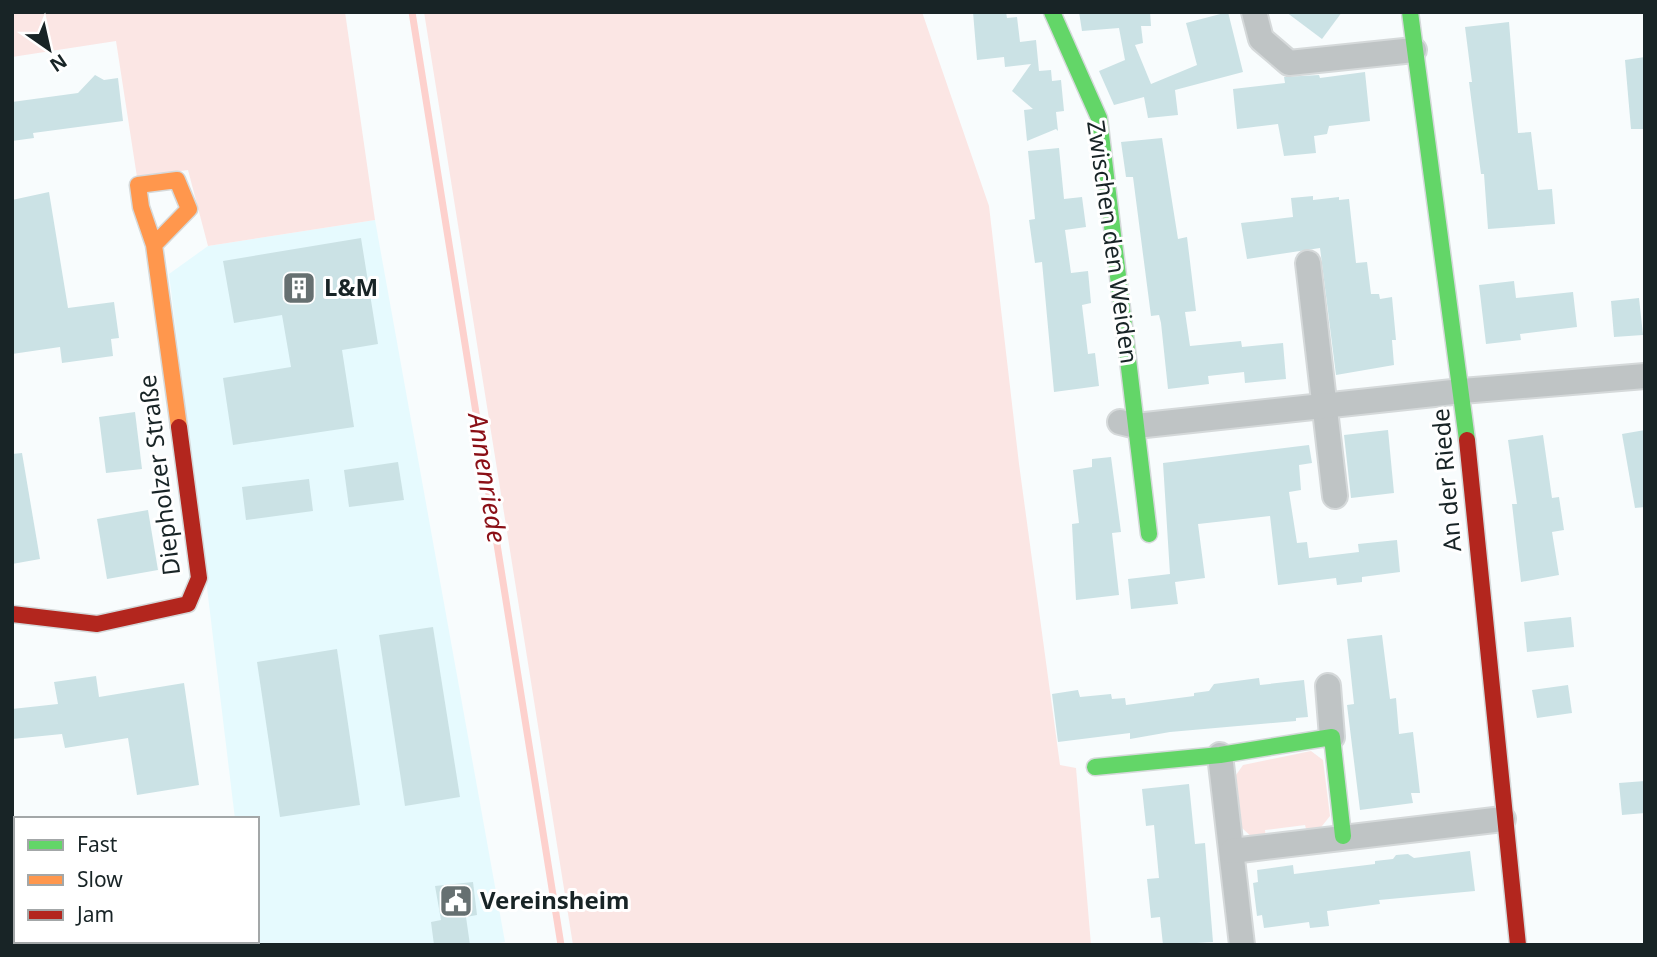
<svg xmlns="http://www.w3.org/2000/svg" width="1657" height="957" viewBox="0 0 1657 957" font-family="'Noto Sans',sans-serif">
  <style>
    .built { fill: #e6fafe }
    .green { fill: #fbe6e4 }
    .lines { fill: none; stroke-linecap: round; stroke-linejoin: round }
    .stream { stroke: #fdd1cd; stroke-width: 7 }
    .building { fill: #cbe2e5 }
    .street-casing { stroke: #d5d9da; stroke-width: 28 }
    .fast-casing { stroke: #d5d9da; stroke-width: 19 }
    .slow-casing { stroke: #d5d9da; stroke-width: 19 }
    .jam-casing { stroke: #d5d9da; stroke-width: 19 }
    .street { stroke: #bfc4c5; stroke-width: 24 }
    .fast { stroke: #63d668; stroke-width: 16 }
    .slow { stroke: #ff974d; stroke-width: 16 }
    .jam { stroke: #b3261e; stroke-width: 16 }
    .labels { text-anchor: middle; stroke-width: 6; stroke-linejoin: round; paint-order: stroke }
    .street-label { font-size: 24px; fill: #182426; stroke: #fff }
    .poi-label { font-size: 24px; font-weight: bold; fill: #182426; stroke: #fff; text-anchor: start }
    .water-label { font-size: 26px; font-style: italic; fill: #8a0f16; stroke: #fff }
  </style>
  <rect width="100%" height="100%" fill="#f8fcfd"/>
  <path class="built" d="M375,220L505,942L485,945H254L253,941H257V819H235L169,274L208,246Z"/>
  <g class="green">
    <path d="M12,12H345L375,220L208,246L188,170L137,177L116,41L12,57Z"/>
    <path d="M424,12H922L989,206L1019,464L1060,765L1076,768L1091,945H573Z"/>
    <path d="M1311,751L1323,760L1330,816L1318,831L1307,833L1305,825L1265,830L1266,838L1254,839L1242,828L1236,775L1243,765Z"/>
    <path d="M12,872H16V941H253L254,945H12Z"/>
  </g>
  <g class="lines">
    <path class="stream" d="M412,12L561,945"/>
  </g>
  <g class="building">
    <path d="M973,12H1006L1007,18L1017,17L1020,42L1036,40L1039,71L1051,70L1052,81L1061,80L1064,111L1056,112L1058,131L1056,129L1027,141L1024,110L1033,109L1012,91L1031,64L1005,67L1004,57L977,60Z"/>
    <path d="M1079,12H1150L1151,26H1141L1143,43L1135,45L1151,84L1197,65L1186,23L1228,12L1243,72L1175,90L1178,115L1148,118L1144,97L1114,105L1099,71L1125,60L1119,28L1082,31Z"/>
    <path d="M1286,12H1342L1322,39Z"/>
    <path d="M1509,22L1518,133L1531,132L1538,190L1552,189L1555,224L1488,229L1484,174H1481L1469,82H1472L1465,27Z"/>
    <path d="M1645,57V129H1631L1625,60Z"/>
    <path d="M1365,72L1370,121L1329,126L1327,134L1314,136L1316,153L1284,156L1278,124L1237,129L1233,89L1285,83L1284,77L1319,75L1320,78Z"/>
    <path d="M95,75L104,80L118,78L123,121L33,133L34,138L12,141V102L78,93Z"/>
    <path d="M1162,138L1178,239L1187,237L1196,311L1185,312L1190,346L1241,341L1242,347L1283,343L1286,379L1245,383L1244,372L1208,376L1209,384L1168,389L1161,323L1159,315L1151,316L1133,177H1126L1121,142Z"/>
    <path d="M1059,148L1064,199L1082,197L1086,227L1065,230L1071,273L1088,271L1091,303L1082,305L1088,354L1095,353L1099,386L1054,392L1042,262L1035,263L1029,220L1035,219L1028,151Z"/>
    <path d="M49,192L68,308L114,302L119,338L111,339L113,356L62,363L60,347L12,354V200Z"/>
    <path d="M1313,196V200L1339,197V200L1349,199L1356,263L1367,262L1371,294H1379L1380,299L1392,297L1396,340H1392L1394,365L1336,375L1320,248L1247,259L1241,223L1293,217L1291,198Z"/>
    <path d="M361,238L378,344L342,350L354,427L233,445L223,378L291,367L282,315L234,323L223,261Z"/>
    <path d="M1514,281L1516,298L1573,292L1577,327L1520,334L1521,340L1486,344L1479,285Z"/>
    <path d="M1639,298L1643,335L1614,337L1611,301Z"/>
    <path d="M135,412L142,469L106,473L99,417Z"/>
    <path d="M1388,430L1394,493L1351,498L1344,435Z"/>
    <path d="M1645,430V507L1635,508L1622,434Z"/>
    <path d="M1543,435L1552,498L1559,497L1564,530L1552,532L1559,575L1521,582L1512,504H1517L1508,440Z"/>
    <path d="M1309,445L1312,463L1299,465L1301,490L1289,492L1297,543L1307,542L1309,558L1359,552L1358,544L1397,540L1400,572L1362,577V582L1337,585L1336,578L1278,585L1270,516L1198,524L1205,578L1175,582L1178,604L1131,609L1128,579L1170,574L1163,463Z"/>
    <path d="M22,453L40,559L12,564V454Z"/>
    <path d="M1111,457L1121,532L1112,533L1119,595L1076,600L1072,524L1079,523L1073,470L1092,467V459Z"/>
    <path d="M398,462L404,500L349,507L344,470Z"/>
    <path d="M309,479L313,511L246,520L242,487Z"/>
    <path d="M148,510L158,570L107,579L97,519Z"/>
    <path d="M1571,617L1574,647L1527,652L1524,622Z"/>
    <path d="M433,627L460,797L405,806L379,635Z"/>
    <path d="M1382,635L1390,699L1396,698L1399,734L1413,732L1420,793H1411L1413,803L1360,810L1347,705L1354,704L1347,639Z"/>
    <path d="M337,649L360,805L280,817L257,662Z"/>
    <path d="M96,676L99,697L184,683L199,785L137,795L128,738L65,748L62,734L12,739V709L58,704L54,682Z"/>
    <path d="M1259,678L1260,685L1304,680L1308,717L1296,718V721L1170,732L1130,739V733L1058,742L1052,694L1078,690L1080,697L1111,694L1112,699L1125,698L1126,705L1194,696V693L1209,691L1214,684Z"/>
    <path d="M1568,685L1572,713L1537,718L1532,690Z"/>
    <path d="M1645,781V813L1622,815L1619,783Z"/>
    <path d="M1189,784L1195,844L1205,843L1213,942L1163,945L1160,917L1151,918L1147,879L1159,878L1154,825L1146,826L1142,789Z"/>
    <path d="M1470,851L1475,891L1379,900L1380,904L1327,911L1329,926L1310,928L1309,922L1264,928L1262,915L1257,916L1253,883L1258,882L1257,870L1293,865L1294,874L1375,864V861L1393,859L1396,855L1408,854L1414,858Z"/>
    <path d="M473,882L477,915L466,917L470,945H434L431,922L441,920L435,886Z"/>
  </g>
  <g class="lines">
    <defs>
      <g id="street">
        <path d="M1254,12L1261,39L1289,63L1414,50"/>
        <path d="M1308,263L1335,496"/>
        <path d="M1120,422L1136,426L1462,391L1645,376"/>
        <path d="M1328,686L1332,737"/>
        <path d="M1220,755L1242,945"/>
        <path d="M1232,851L1503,819"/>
      </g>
      <g id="fast">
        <path d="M1052,12L1099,118L1149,534"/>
        <path d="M1410,12L1467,440"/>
        <path d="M1095,767L1220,755L1332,737L1343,836"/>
      </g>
      <path id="slow" d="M154,245L189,209L177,180L138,185L141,207L154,245L179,427"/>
      <g id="jam">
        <path d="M1467,440L1518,945"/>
        <path d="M12,614L97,624L188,604L199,578L179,427"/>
      </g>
    </defs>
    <use href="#street" class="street-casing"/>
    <use href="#fast" class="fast-casing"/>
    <use href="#slow" class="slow-casing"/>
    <use href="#jam" class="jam-casing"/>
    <use href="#street" class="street"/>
    <use href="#fast" class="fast"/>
    <use href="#slow" class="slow"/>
    <use href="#jam" class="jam"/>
  </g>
  <defs>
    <symbol id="building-square" viewBox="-11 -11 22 22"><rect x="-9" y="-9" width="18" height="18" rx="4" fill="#667071" stroke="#fff"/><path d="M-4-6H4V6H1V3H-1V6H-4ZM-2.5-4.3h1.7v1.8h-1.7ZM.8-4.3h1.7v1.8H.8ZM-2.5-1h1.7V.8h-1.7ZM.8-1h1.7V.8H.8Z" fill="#fff"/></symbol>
    <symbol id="civic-square" viewBox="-11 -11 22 22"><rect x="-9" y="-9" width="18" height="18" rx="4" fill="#667071" stroke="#fff"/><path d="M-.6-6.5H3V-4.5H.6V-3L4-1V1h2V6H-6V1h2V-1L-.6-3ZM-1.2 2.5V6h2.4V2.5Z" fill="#fff"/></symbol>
  </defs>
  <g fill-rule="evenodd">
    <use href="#building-square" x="280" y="269" width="38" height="38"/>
    <use href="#civic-square" x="437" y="882" width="38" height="38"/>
  </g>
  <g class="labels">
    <g class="street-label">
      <text transform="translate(1112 242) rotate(82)" y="8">Zwischen den Weiden</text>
      <text transform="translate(160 475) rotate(-97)" y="8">Diepholzer Straße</text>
      <text transform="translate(1447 480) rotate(-95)" y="8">An der Riede</text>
    </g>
    <g class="poi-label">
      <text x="324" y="296">L&amp;M</text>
      <text x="480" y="909">Vereinsheim</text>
    </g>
    <g class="water-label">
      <text transform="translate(487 478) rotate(81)" y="9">Annenriede</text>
    </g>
  </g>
  <rect width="1657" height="957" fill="none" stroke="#182426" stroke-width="28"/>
  <rect x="14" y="817" width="245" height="126" fill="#ffffff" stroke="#a3a7a8" stroke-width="2"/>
  <rect x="28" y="840" width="35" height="10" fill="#63d668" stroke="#a3a7a8" stroke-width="2"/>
  <text x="77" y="852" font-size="21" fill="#182426">Fast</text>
  <rect x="28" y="875" width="35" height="10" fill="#ff974d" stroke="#a3a7a8" stroke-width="2"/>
  <text x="77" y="887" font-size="21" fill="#182426">Slow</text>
  <rect x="28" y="910" width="35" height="10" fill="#b3261e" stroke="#a3a7a8" stroke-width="2"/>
  <text x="77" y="922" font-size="21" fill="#182426">Jam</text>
  <g transform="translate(49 49) rotate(146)" stroke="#ffffff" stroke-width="5" paint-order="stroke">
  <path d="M0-5L12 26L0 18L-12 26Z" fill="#182426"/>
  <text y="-10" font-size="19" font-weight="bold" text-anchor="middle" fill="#182426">N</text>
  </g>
</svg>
